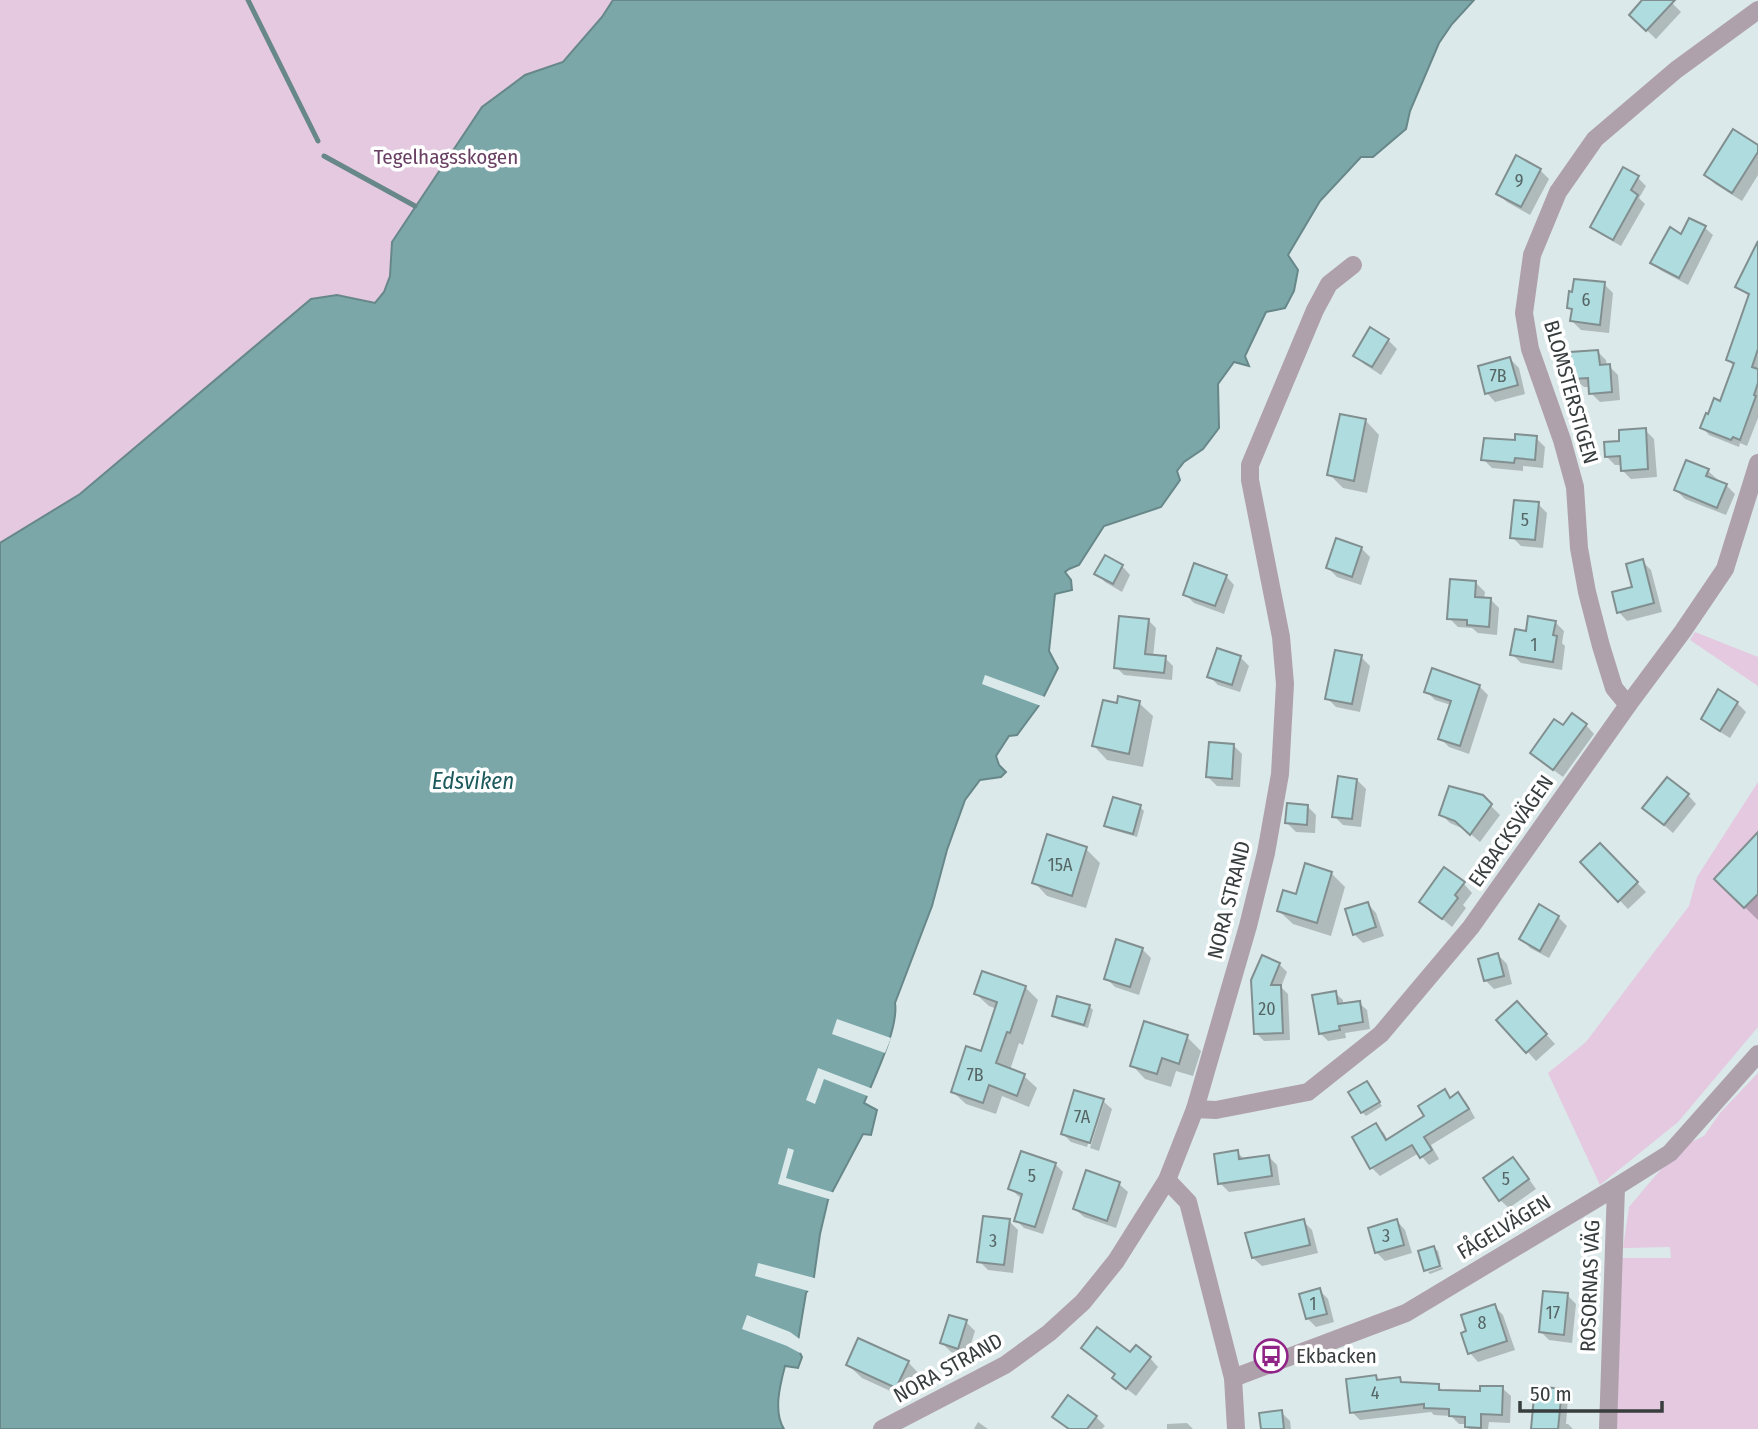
<svg xmlns="http://www.w3.org/2000/svg" width="1758" height="1429" viewBox="0 0 1758 1429" font-family="'Fira Sans Condensed',sans-serif">
  <style>
    .green { fill: #e4c9e0 }
    .water { fill: #7ba7a9; stroke: #678789; stroke-width: 2 }
    .pier { fill: #dbe9ea }
    .shadow { fill: #0003 }
    .lines { fill: none; stroke-linecap: round; stroke-linejoin: round }
    .stream { stroke: #678789; stroke-width: 5 }
    .building { fill: #afdcde; stroke: #828f90; stroke-width: 2 }
    .minor { stroke: #aea1ac; stroke-width: 18 }
    .labels { text-anchor: middle; stroke-width: 7; stroke-linejoin: round; paint-order: stroke }
    .number-label { font-size: 18px; fill: #566565 }
    .park-label { font-size: 21px; fill: #694063; stroke: #fff }
    .street-label { font-size: 21px; fill: #383d3d; stroke: #fff }
    .poi-label { font-size: 21px; fill: #383d3d; stroke: #fff; text-anchor: start }
    .water-label { font-size: 23px; font-style: italic; fill: #1d5a5d; stroke: #fff }
  </style>
  <rect width="100%" height="100%" fill="#dbe9ea"/>
  <g class="green">
    <path d="M0,0H778L410,451L336,295L311,299L80,494L0,543Z"/>
    <path d="M1695,632L1758,657V686L1690,640Z"/>
    <path d="M1758,782V1027L1678,1122L1600,1185L1548,1073L1586,1042L1689,906L1697,877Z"/>
    <path d="M1758,1073V1429H1614L1621,1258H1671L1670,1247L1623,1248L1629,1207L1656,1175L1685,1145L1704,1136L1720,1113Z"/>
  </g>
  <path class="water" d="M613,0H1474L1452,24L1439,43L1410,111L1406,129L1373,157H1361L1320,201L1288,255L1298,270L1294,291L1285,308L1266,312L1245,356L1249,366L1234,362L1218,384L1219,428L1203,449L1184,462L1177,471L1180,480L1161,507L1104,526L1079,565L1069,569L1065,572L1071,580L1072,590L1055,594L1049,651L1058,668L1040,704L1017,735L1009,736L996,756L999,765L1006,772L1001,777L980,780L965,800L947,850L932,906L895,1003C899,1028 874,1078 864,1103L877,1110L871,1135L863,1134L828,1200L820,1234L813,1284L806,1293L797,1347L802,1357L798,1368L785,1366C780,1385 773,1412 784,1429H0V543L80,494L311,299L337,295L375,303L384,292L390,276L392,242L482,107L525,75L563,62L602,17Z"/>
  <g class="pier">
    <path d="M985,675L1045,697L1041,706L982,684Z"/>
    <path d="M837,1019L891,1038L885,1053L832,1034Z"/>
    <path d="M818,1068L873,1089L870,1097L824,1079L815,1104L806,1100Z"/>
    <path d="M788,1148L794,1150L786,1178L835,1193L832,1200L778,1184Z"/>
    <path d="M758,1263L818,1279L817,1286L812,1292L755,1276Z"/>
    <path d="M747,1315L790,1332L801,1340L800,1347L803,1351L800,1353L787,1346L742,1329Z"/>
  </g>
  <g class="shadow">
    <path d="M1645,0H1669L1681,12L1656,39L1631,15Z"/>
    <path d="M1758,147V175L1742,201L1715,184L1706,175Z"/>
    <path d="M1540,170L1549,179L1530,215L1507,202L1498,194Z"/>
    <path d="M1638,178L1646,186L1639,198L1645,204L1621,246L1600,234L1592,226Z"/>
    <path d="M1705,228L1713,235L1688,285L1660,270L1653,263L1682,236Z"/>
    <path d="M1758,251V418L1747,446L1740,443L1739,447L1709,435L1702,427L1709,416L1721,403L1734,366L1728,360L1750,297L1737,286Z"/>
    <path d="M1604,284L1613,293L1609,333L1581,330L1572,321L1573,311L1569,307Z"/>
    <path d="M1388,340L1397,349L1381,375L1364,364L1355,355Z"/>
    <path d="M1597,351L1606,360L1607,366H1609L1618,375L1620,400L1600,402L1591,393L1590,387H1584L1575,379Z"/>
    <path d="M1510,359L1519,368L1525,394L1495,402L1487,393Z"/>
    <path d="M1366,421L1379,435L1367,493L1343,488L1329,474Z"/>
    <path d="M1645,430L1654,439L1657,477L1631,479L1622,470V465H1615L1606,456L1621,443Z"/>
    <path d="M1536,438L1545,447L1543,468L1523,466V471L1492,468L1483,459L1516,442Z"/>
    <path d="M1708,471L1717,479L1716,481L1726,485L1735,494L1726,515L1685,499L1676,490Z"/>
    <path d="M1538,504L1547,513L1543,548L1521,546L1512,537Z"/>
    <path d="M1361,548L1370,557L1361,585L1337,577L1328,568Z"/>
    <path d="M1642,561L1651,570L1662,612L1627,621L1619,612L1634,588Z"/>
    <path d="M1122,566L1130,575L1122,592L1105,582L1097,574Z"/>
    <path d="M1226,576L1234,585L1224,614L1194,603L1185,594Z"/>
    <path d="M1476,583L1485,592L1484,599L1491,600L1499,608L1497,635L1478,633L1472,628L1458,627L1449,618Z"/>
    <path d="M1148,620L1156,628L1153,657L1165,658L1173,666L1172,680L1124,675L1116,667Z"/>
    <path d="M1555,622L1564,631L1562,643L1565,646L1562,670L1521,663L1512,654L1527,633Z"/>
    <path d="M1240,657L1249,666L1240,692L1218,685L1209,676Z"/>
    <path d="M1361,657L1370,666L1360,712L1336,707L1327,698Z"/>
    <path d="M1479,686L1488,695L1469,754L1449,747L1440,738L1451,705L1435,700L1426,691Z"/>
    <path d="M1719,692L1737,703L1746,712L1730,738L1712,727L1703,718Z"/>
    <path d="M1139,703L1153,716L1143,767L1107,760L1094,746L1118,705Z"/>
    <path d="M1586,725L1594,734L1563,777L1541,761L1532,752L1563,728Z"/>
    <path d="M1233,745L1242,754L1240,787L1217,786L1208,777Z"/>
    <path d="M1357,780L1366,789L1361,827L1343,825L1334,816Z"/>
    <path d="M1688,795L1696,804L1673,833L1644,808Z"/>
    <path d="M1482,797L1500,815L1480,842L1466,830L1450,823L1441,814Z"/>
    <path d="M1140,807L1144,811L1137,837L1110,829L1106,825Z"/>
    <path d="M1308,807L1316,815L1315,833L1296,832L1287,823Z"/>
    <path d="M1758,838V920L1716,879Z"/>
    <path d="M1600,845L1646,892L1628,909L1583,862Z"/>
    <path d="M1086,849L1100,863L1086,908L1047,896L1034,882Z"/>
    <path d="M1331,873L1345,887L1331,936L1293,924L1279,911L1297,896Z"/>
    <path d="M1464,884L1472,893L1463,905L1466,908L1452,927L1421,901Z"/>
    <path d="M1368,904L1376,913L1384,936L1363,943L1354,934Z"/>
    <path d="M1558,917L1567,926L1549,958L1530,948L1522,939Z"/>
    <path d="M1142,949L1151,958L1139,995L1115,987L1106,978Z"/>
    <path d="M1498,955L1507,964L1512,984L1494,989L1485,980Z"/>
    <path d="M1279,964L1287,972L1281,987L1288,994L1290,1040L1264,1041L1256,1033L1253,980Z"/>
    <path d="M1025,987L1038,1000L1023,1045L1019,1043L1010,1070L1024,1076L1037,1088L1029,1107L1002,1096L996,1114L966,1104L953,1092L983,1053L997,1009L989,1006L976,994Z"/>
    <path d="M1335,993L1343,1000V1005L1359,1003L1367,1010L1370,1029L1345,1033L1346,1038L1328,1041L1320,1033Z"/>
    <path d="M1089,1006L1093,1010L1088,1028L1057,1019L1054,1016Z"/>
    <path d="M1526,1012L1555,1044L1536,1061L1499,1020Z"/>
    <path d="M1187,1037L1201,1051L1193,1076L1176,1071L1171,1087L1145,1079L1132,1065Z"/>
    <path d="M1367,1083L1382,1106L1366,1116L1362,1112Z"/>
    <path d="M1444,1092L1451,1099L1458,1094L1466,1102L1475,1118L1431,1145L1439,1159L1429,1165L1419,1153L1380,1176L1372,1168L1376,1126L1384,1133L1388,1141L1426,1117Z"/>
    <path d="M1103,1101L1112,1109L1099,1151L1090,1148L1104,1103H1101L1087,1147L1071,1142L1063,1134Z"/>
    <path d="M1237,1152L1245,1160L1268,1156L1277,1165L1280,1185L1229,1192L1220,1183Z"/>
    <path d="M1512,1159L1521,1168L1536,1189L1509,1208L1500,1200Z"/>
    <path d="M1055,1164L1063,1172L1043,1234L1024,1228L1016,1220L1023,1198L1018,1196L1011,1188Z"/>
    <path d="M1119,1184L1128,1192L1116,1228L1084,1217L1075,1209Z"/>
    <path d="M1009,1221L1018,1230L1013,1273L988,1270L979,1261Z"/>
    <path d="M1303,1221L1312,1230L1318,1253L1262,1266L1253,1258Z"/>
    <path d="M1397,1221L1405,1230L1412,1253L1385,1261L1376,1252Z"/>
    <path d="M1434,1248L1438,1251L1441,1263L1426,1269Z"/>
    <path d="M1442,1267L1443,1269L1430,1274L1428,1272Z"/>
    <path d="M1319,1290L1328,1299L1334,1322L1316,1327L1307,1318Z"/>
    <path d="M1567,1295L1576,1304L1572,1343L1549,1340L1541,1332Z"/>
    <path d="M1494,1306L1503,1315L1515,1350L1478,1362L1470,1353L1468,1332Z"/>
    <path d="M966,1322L975,1331L967,1357L951,1352L942,1343Z"/>
    <path d="M1131,1355L1150,1358L1158,1367L1136,1396L1123,1386Z"/>
    <path d="M908,1362L921,1376L910,1400L862,1378L848,1365Z"/>
    <path d="M1376,1377L1380,1381L1399,1379L1405,1384L1438,1386L1444,1392L1482,1393L1502,1388L1511,1396L1510,1423L1489,1422L1488,1429H1469L1467,1424H1459L1451,1416L1434,1415L1431,1412L1360,1420L1352,1412Z"/>
    <path d="M1561,1390L1568,1397L1566,1424H1568L1573,1429H1533Z"/>
    <path d="M1281,1412L1290,1421L1291,1429H1262Z"/>
    <path d="M1054,1416L1096,1417L1105,1426L1102,1429H1068Z"/>
    <path d="M978,1422L988,1429H974Z"/>
    <path d="M1187,1423L1193,1429H1167V1424Z"/>
  </g>
  <g class="lines">
    <g class="stream">
      <path d="M248,0L318,141"/>
      <path d="M324,156L415,206"/>
    </g>
  </g>
  <g class="building">
    <path d="M1642,0H1675L1646,31L1629,15Z"/>
    <path d="M1733,129L1758,145V152L1732,193L1704,175Z"/>
    <path d="M1516,155L1541,169L1521,207L1496,194Z"/>
    <path d="M1623,167L1639,176L1631,190L1638,195L1613,240L1590,227Z"/>
    <path d="M1689,218L1706,226L1679,278L1650,263L1670,227L1681,234Z"/>
    <path d="M1758,241V349L1752,367L1758,369V383L1754,395L1756,396L1740,440L1733,437L1731,440L1700,428L1706,413L1708,414L1714,398L1720,401L1734,363L1726,360L1749,294L1735,287Z"/>
    <path d="M1574,279L1605,282L1600,325L1570,321L1572,309L1567,308L1569,291L1572,292Z"/>
    <path d="M1370,327L1389,339L1372,367L1353,356Z"/>
    <path d="M1598,350L1600,365L1610,364L1612,392L1589,394L1588,378L1573,379L1570,352Z"/>
    <path d="M1510,357L1518,385L1485,394L1478,366Z"/>
    <path d="M1340,414L1366,419L1354,481L1327,475Z"/>
    <path d="M1646,428L1648,469L1621,471L1620,456L1605,457L1604,442L1619,441V430Z"/>
    <path d="M1515,434L1537,436L1535,460L1515,458L1514,463L1481,460L1484,438L1515,440Z"/>
    <path d="M1686,460L1709,469L1706,476L1727,484L1717,508L1674,490Z"/>
    <path d="M1514,500L1539,502L1535,540L1510,538Z"/>
    <path d="M1336,538L1362,547L1352,577L1326,568Z"/>
    <path d="M1105,555L1123,565L1113,584L1094,574Z"/>
    <path d="M1643,559L1654,603L1617,613L1612,592L1632,587L1626,564Z"/>
    <path d="M1194,563L1227,575L1215,606L1183,595Z"/>
    <path d="M1450,579L1476,581L1475,597L1491,598L1489,627L1467,625V620L1447,619Z"/>
    <path d="M1119,616L1149,619L1145,654L1166,656L1164,673L1114,668Z"/>
    <path d="M1528,616L1556,621L1553,635L1557,636L1553,662L1510,655L1515,629L1526,631Z"/>
    <path d="M1217,648L1241,656L1232,685L1207,677Z"/>
    <path d="M1335,650L1362,655L1352,704L1325,699Z"/>
    <path d="M1432,668L1480,685L1460,746L1438,739L1451,701L1424,692Z"/>
    <path d="M1718,689L1738,702L1720,731L1701,719Z"/>
    <path d="M1118,696L1140,701L1129,754L1092,746L1103,700L1117,703Z"/>
    <path d="M1572,713L1587,724L1553,770L1530,753L1554,719L1563,725Z"/>
    <path d="M1209,742L1234,744L1232,779L1206,777Z"/>
    <path d="M1338,776L1357,779L1352,819L1332,817Z"/>
    <path d="M1667,777L1689,794L1664,825L1642,808Z"/>
    <path d="M1449,786L1483,795L1492,804L1470,835L1455,821L1439,815Z"/>
    <path d="M1113,797L1141,805L1133,834L1104,826Z"/>
    <path d="M1287,803L1308,805L1307,825L1285,823Z"/>
    <path d="M1758,832V894L1744,908L1714,879Z"/>
    <path d="M1047,834L1087,847L1072,896L1032,883Z"/>
    <path d="M1600,843L1638,882L1618,902L1580,862Z"/>
    <path d="M1305,863L1332,872L1317,923L1277,911L1283,890L1296,894Z"/>
    <path d="M1444,867L1465,882L1455,895L1458,898L1442,919L1419,902Z"/>
    <path d="M1368,902L1376,927L1353,935L1345,909Z"/>
    <path d="M1539,904L1559,916L1540,951L1519,939Z"/>
    <path d="M1116,939L1143,948L1130,987L1104,979Z"/>
    <path d="M1498,953L1504,976L1484,981L1478,959Z"/>
    <path d="M1262,955L1280,963L1271,985H1281L1283,1033L1254,1034L1251,980Z"/>
    <path d="M982,971L1026,986L1010,1033L1007,1032L996,1063L1025,1074L1017,1096L989,1085L983,1103L951,1092L966,1046L981,1051L997,1002L974,994Z"/>
    <path d="M1336,991L1338,1004L1360,1001L1363,1022L1339,1026L1340,1030L1319,1034L1312,995Z"/>
    <path d="M1057,996L1090,1005L1084,1025L1052,1016Z"/>
    <path d="M1517,1001L1547,1034L1526,1053L1496,1020Z"/>
    <path d="M1144,1021L1188,1035L1179,1064L1162,1058L1157,1074L1130,1066Z"/>
    <path d="M1367,1081L1380,1102L1361,1113L1348,1092Z"/>
    <path d="M1445,1089L1450,1098L1458,1092L1469,1109L1424,1137L1432,1150L1420,1158L1412,1145L1370,1169L1352,1137L1376,1123L1386,1140L1424,1116L1418,1106Z"/>
    <path d="M1074,1090L1104,1099L1090,1143L1061,1134Z"/>
    <path d="M1238,1150L1239,1159L1269,1155L1272,1176L1218,1184L1214,1154Z"/>
    <path d="M1021,1151L1056,1163L1035,1227L1014,1221L1022,1194L1008,1189Z"/>
    <path d="M1513,1157L1529,1179L1499,1201L1483,1178Z"/>
    <path d="M1086,1170L1120,1182L1107,1221L1073,1209Z"/>
    <path d="M983,1216L1010,1219L1004,1265L977,1262Z"/>
    <path d="M1304,1219L1310,1245L1252,1258L1245,1233Z"/>
    <path d="M1397,1219L1404,1245L1375,1253L1368,1228Z"/>
    <path d="M1434,1246L1440,1266L1424,1271L1418,1251Z"/>
    <path d="M1320,1288L1327,1314L1306,1319L1299,1294Z"/>
    <path d="M1543,1291L1568,1293L1564,1335L1539,1332Z"/>
    <path d="M1495,1304L1507,1341L1468,1354L1461,1333L1466,1331L1461,1315Z"/>
    <path d="M949,1315L967,1320L958,1349L940,1343Z"/>
    <path d="M1097,1327L1130,1352L1136,1345L1151,1357L1126,1389L1112,1378L1115,1374L1081,1348Z"/>
    <path d="M858,1338L909,1361L896,1388L846,1365Z"/>
    <path d="M1376,1375L1377,1380L1400,1377L1401,1382L1439,1384V1390L1480,1391V1386H1503L1502,1415L1481,1414V1428L1465,1427V1417L1449,1416V1409L1424,1408V1404L1350,1413L1346,1379Z"/>
    <path d="M1535,1386L1562,1389L1558,1429H1531Z"/>
    <path d="M1068,1395L1097,1416L1087,1429H1069L1052,1417Z"/>
    <path d="M1282,1410L1284,1429H1261L1259,1413Z"/>
  </g>
  <g class="lines">
    <g class="minor">
      <path d="M1628,705L1614,688L1601,646L1587,592L1579,548L1575,487L1562,440L1530,349L1524,313L1532,255L1558,192L1595,139L1676,70L1758,10"/>
      <path d="M1195,1109L1216,1110L1308,1092L1381,1034L1471,927L1628,705L1683,631L1725,569L1758,463"/>
      <path d="M1167,1180L1188,1202L1233,1378L1236,1429"/>
      <path d="M1233,1378L1406,1313L1616,1187L1670,1153L1758,1054"/>
      <path d="M882,1429L1005,1365L1049,1333L1083,1302L1116,1261L1167,1180L1195,1109L1248,926L1266,853L1280,774L1285,684L1281,637L1250,480V465L1315,310L1329,284L1353,265"/>
      <path d="M1608,1429L1616,1187"/>
    </g>
  </g>
  <defs>
    <symbol id="bus-ring" viewBox="-11 -11 22 22"><circle r="9.5" fill="#fff" stroke="#912487" stroke-width="1.5"/><path d="M-5-6H5V4H4V6H2V4H-2V6H-4V4H-5ZM-3.5-4V0h7V-4ZM-3.5 1.2v1.5H-2V1.2ZM2 1.2v1.5H3.5V1.2Z" fill="#912487"/></symbol>
  </defs>
  <g fill-rule="evenodd">
    <use href="#bus-ring" x="1252" y="1337" width="38" height="38"/>
  </g>
  <g class="labels">
    <g class="number-label">
      <text x="1519" y="187">9</text>
      <text x="1586" y="306">6</text>
      <text x="1498" y="382">7B</text>
      <text x="1525" y="526">5</text>
      <text x="1534" y="651">1</text>
      <text x="1060" y="871">15A</text>
      <text x="1267" y="1015">20</text>
      <text x="975" y="1081">7B</text>
      <text x="1082" y="1123">7A</text>
      <text x="1032" y="1182">5</text>
      <text x="1506" y="1185">5</text>
      <text x="1386" y="1242">3</text>
      <text x="993" y="1247">3</text>
      <text x="1313" y="1310">1</text>
      <text x="1553" y="1319">17</text>
      <text x="1482" y="1329">8</text>
      <text x="1375" y="1399">4</text>
    </g>
    <g class="park-label">
      <text x="446" y="164">Tegelhagsskogen</text>
    </g>
    <g class="street-label">
      <text transform="translate(1571 392) rotate(74)" y="7">BLOMSTERSTIGEN</text>
      <text transform="translate(1511 831) rotate(-55)" y="7">EKBACKSVÄGEN</text>
      <text transform="translate(1229 900) rotate(-76)" y="7">NORA STRAND</text>
      <text transform="translate(1504 1227) rotate(-31)" y="7">FÅGELVÄGEN</text>
      <text transform="translate(1590 1286) rotate(-88)" y="7">ROSORNAS VÄG</text>
      <text transform="translate(948 1368) rotate(-29)" y="7">NORA STRAND</text>
    </g>
    <g class="poi-label">
      <text x="1296" y="1363">Ekbacken</text>
    </g>
    <g class="water-label">
      <text x="473" y="789">Edsviken</text>
    </g>
  </g>
  <path d="M1520 1401v10h142v-10" fill="none" stroke="#383d3d" stroke-width="3.5"/>
  <text x="1530" y="1401" font-size="21" fill="#383d3d" stroke="#ffffff" stroke-width="5" paint-order="stroke">50 m</text>
</svg>
